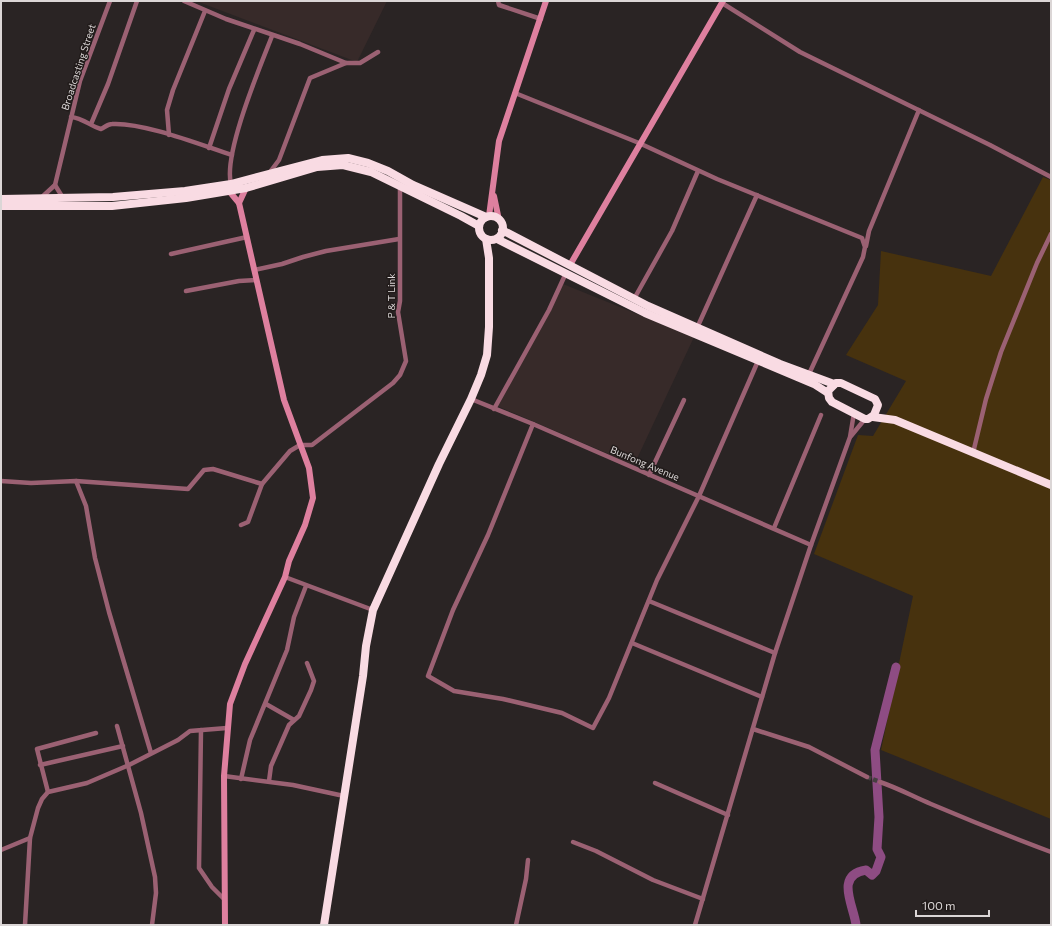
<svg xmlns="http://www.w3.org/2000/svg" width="1052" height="926" viewBox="0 0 1052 926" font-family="Commissioner,sans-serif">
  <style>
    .built { fill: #372a29 }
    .green { fill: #47320e }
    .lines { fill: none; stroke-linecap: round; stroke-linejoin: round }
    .river { stroke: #8e4c83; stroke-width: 9 }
    .street-tunnel { stroke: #453f3f; stroke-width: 4.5; stroke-dasharray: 4.5 2; stroke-linecap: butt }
    .street { stroke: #9b6173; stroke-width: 4.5 }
    .secondary { stroke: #de809f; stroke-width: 6 }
    .highway { stroke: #f9dbe3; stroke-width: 8 }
    .labels { text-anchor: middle; stroke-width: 3; stroke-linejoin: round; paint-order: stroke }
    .street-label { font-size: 10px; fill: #dbd6d6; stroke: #211b1a }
  </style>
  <rect width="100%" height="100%" fill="#2a2424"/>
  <g class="built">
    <path d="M196,1H387L357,62Z"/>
    <path d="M563,284L694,337L634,465L495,405Z"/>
  </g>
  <path class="green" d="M1043,177L1051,180V819L881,750L913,596L814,554L858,435L873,436L906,381L846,355L878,305L881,251L991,276Z"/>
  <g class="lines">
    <path class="river" d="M856,925C854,906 834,875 866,870L872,875L876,871L881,857L877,849L879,817L875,750L896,667"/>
    <path class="street-tunnel" d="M867,777L880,782"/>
    <g class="street">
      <path d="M184,1L226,19L300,44L346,63H360L378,52"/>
      <path d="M498,1L499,5L541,19"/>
      <path d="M722,3L800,52L990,145L1051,177"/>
      <path d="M515,93L639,143L717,179L862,238L865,247L863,257L809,374"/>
      <path d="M71,117C83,118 90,126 101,129C105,127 108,124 112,124C143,122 201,145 232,155"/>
      <path d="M91,124L108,84L137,1"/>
      <path d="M169,135L167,110L173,90L205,11"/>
      <path d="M209,148L229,89L254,30"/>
      <path d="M270,172L279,160L310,78L346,63"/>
      <path d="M231,184C223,154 260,67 272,36"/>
      <path d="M55,185L63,198"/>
      <path d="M42,197L55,185L80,81L110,1"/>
      <path d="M866,246L869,231L919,110"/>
      <path d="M171,254L247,237"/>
      <path d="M254,270L282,264L303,257L326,251L399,239"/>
      <path d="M186,291L239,281L257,280"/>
      <path d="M634,299L672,231L698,171"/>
      <path d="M697,328L757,195"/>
      <path d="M471,399L533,424L811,545"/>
      <path d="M494,409L549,310L566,273"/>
      <path d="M533,424L488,535L453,610L428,676L454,691L503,699L562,713L593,728L609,698L657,580L699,496L758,361"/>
      <path d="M851,436L865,419"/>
      <path d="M973,453L986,399L1001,352L1037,263L1051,234"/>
      <path d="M649,475L684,400"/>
      <path d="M1,481L31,483L76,481L188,489L204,470L213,469L262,484"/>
      <path d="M76,481L86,506L95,558L109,612L151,753"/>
      <path d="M241,525L248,522L262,484L290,451L300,445H312L393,383L400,375L406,361L398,312L400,301V185"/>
      <path d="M774,528L821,415"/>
      <path d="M285,577L373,610"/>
      <path d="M649,601L775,653"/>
      <path d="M632,643L762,697"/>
      <path d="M266,704L294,720"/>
      <path d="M117,726L141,813L155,877L156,893L152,925"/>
      <path d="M753,729L809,747L867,777"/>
      <path d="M201,730L199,868L212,887L224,899"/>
      <path d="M40,765L123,746"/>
      <path d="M224,776L293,785L344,796"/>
      <path d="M241,779L250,740L287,650L294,617L306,586"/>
      <path d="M269,781L271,766L289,725L299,716L311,690L314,681L307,663"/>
      <path d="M880,782C898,788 914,797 931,804C971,821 1011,837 1051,852"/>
      <path d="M655,783L728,815"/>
      <path d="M48,792L37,749L96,733"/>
      <path d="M573,842L596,851L653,880L703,899"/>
      <path d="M1,850L30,838L38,808L42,799L48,792L87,783L129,765L178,740L190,731L227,728"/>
      <path d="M25,925L30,838"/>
      <path d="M516,925L526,879L528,860"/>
      <path d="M695,925L775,653L811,545L850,437L854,413"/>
    </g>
    <g class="secondary">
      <path d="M494,196L499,220"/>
      <path d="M239,203L246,188"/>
      <path d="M489,216L499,141L546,1"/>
      <path d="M570,265L723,1"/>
      <path d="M225,925L224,776L230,704L245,664L285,577L289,561L305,525L313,498L309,468L284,400L239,203L229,191"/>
    </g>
    <g class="highway">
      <path d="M1,199L113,197L185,191L231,184L322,160L348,158L368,163L388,171L413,185L486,217"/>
      <path d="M1,206H112L186,198L246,188L317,167L343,165L371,172L461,216L479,226"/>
      <circle cx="491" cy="228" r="12"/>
      <path d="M502,230L648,306L780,364L834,384"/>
      <path d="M497,239L645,313L814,384L828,393"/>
      <path d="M836,383H841L875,399L878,405L874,415L868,419H865L832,402L829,398L828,391Z"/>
      <path d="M873,417L895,420L1051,485"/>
      <path d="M324,925L363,676L366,646L373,610L439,464L471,399L481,375L487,355L489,327V258L486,239"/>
    </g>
  </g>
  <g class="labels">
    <g class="street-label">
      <text transform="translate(78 67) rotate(-72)" y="4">Broadcasting Street</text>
      <text transform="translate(391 296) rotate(-90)" y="4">P &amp; T Link</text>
      <text transform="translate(645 463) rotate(23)" y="4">Bunfong Avenue</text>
    </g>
  </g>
  <rect width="1052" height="926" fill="none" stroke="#dbd6d6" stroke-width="4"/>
  <path d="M916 910v6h73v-6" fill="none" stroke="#dbd6d6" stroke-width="2"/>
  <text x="922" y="910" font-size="12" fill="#dbd6d6" stroke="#211b1a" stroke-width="3" paint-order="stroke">100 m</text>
</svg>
